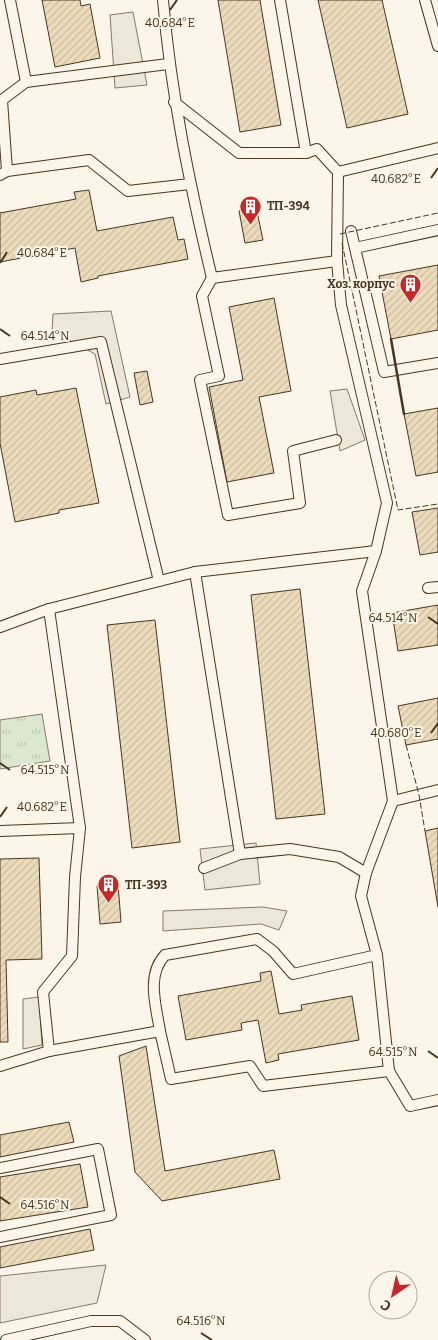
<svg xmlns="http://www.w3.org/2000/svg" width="438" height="1340" viewBox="0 0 438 1340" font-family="Bitter,serif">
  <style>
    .grass { fill: url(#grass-tufts); stroke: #887966 }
    .parking { fill: #ede7d9; stroke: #887966 }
    .building { fill: url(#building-hatch); stroke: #4a3520 }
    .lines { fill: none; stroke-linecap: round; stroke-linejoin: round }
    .lane-casing { stroke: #4a3520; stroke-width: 12 }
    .lane { stroke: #fbf6e9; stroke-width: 10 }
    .fence { stroke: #4a3520; stroke-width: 1; stroke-dasharray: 6 2.5; stroke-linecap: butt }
    .wall { stroke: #4a3520; stroke-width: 2.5 }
    .ticks { fill: none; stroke: #4a3520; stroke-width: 2 }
    .labels { text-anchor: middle; stroke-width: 4; stroke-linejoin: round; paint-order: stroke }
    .poi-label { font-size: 12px; font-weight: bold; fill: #4a3520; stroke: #fbf6e9; text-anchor: start }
    .ticks-label { font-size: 12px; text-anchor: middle; fill: #4a3520; stroke: #fbf6e9; stroke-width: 4; stroke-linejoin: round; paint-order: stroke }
  </style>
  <defs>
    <pattern id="grass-tufts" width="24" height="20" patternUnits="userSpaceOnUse" patternTransform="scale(1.25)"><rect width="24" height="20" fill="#dce7d0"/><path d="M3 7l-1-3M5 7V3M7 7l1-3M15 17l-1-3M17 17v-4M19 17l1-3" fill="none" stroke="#bec7b2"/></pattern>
    <pattern id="building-hatch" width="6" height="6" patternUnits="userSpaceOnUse" patternTransform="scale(1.25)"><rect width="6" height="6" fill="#ecdcbc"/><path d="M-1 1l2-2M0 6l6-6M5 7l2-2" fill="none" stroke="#ccbda1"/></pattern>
  </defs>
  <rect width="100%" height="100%" fill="#fbf6e9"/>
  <path class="grass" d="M42,714L50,761L0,769V720Z"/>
  <g class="parking">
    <path d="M133,12L147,85L115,88L110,15Z"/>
    <path d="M111,311L130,397L106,404L95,354L52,331L53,314Z"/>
    <path d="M347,389L365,440L340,451L330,391Z"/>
    <path d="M256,843L260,884L205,890L200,849Z"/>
    <path d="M263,907L287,911L279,930L261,924L163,931V911Z"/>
    <path d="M39,997L42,1045L23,1049V999Z"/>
    <path d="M106,1265L97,1303L0,1323V1276Z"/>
  </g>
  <g class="building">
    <path d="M42,0H80L81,6L90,4L100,58L55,67Z"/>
    <path d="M218,0H260L281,125L240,132Z"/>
    <path d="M318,0H382L408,114L347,128Z"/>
    <path d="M89,190L97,231L173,217L178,240L184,239L188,259L98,276V278L81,282L75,248L0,262V213L76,199L74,192Z"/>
    <path d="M256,207L263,240L245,243L239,211Z"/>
    <path d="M438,265V330L391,339L379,276Z"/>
    <path d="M274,298L291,391L259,397L274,473L227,482L209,387L243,380L229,307Z"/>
    <path d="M147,371L153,402L140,405L134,373Z"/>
    <path d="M76,388L99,503L59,510V513L15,522L0,443V397L36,390L37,395Z"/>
    <path d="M438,408V472L416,476L404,414Z"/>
    <path d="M438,508V552L420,555L412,512Z"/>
    <path d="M300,589L325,814L276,819L251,595Z"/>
    <path d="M438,605V645L398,651L392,613Z"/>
    <path d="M155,620L180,842L132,848L107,625Z"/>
    <path d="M438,698V739L406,745L398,706Z"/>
    <path d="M438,828V907L425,831Z"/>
    <path d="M39,858L42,959L6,960L8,1042H0V859Z"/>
    <path d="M118,884L121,922L100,924L97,886Z"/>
    <path d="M271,971L279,1014L302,1010L301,1005L352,996L359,1040L278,1054L279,1060L266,1063L258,1020L241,1023L242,1030L186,1040L178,996L261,981L260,973Z"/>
    <path d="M146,1046L165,1171L274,1150L280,1179L162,1201L135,1172L119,1056Z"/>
    <path d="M69,1122L74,1142L0,1157V1135Z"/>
    <path d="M80,1164L88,1207L0,1221V1177Z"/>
    <path d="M90,1229L94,1250L0,1268V1247Z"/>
  </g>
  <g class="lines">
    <defs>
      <g id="lane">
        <path d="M10,0L26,82L168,64"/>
        <path d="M163,0C171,95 190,186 212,278L337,261L338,172L317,149L306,153H239L174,102"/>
        <path d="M280,0L306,153"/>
        <path d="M425,0L438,46"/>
        <path d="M7,171L2,100L26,82"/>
        <path d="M338,172L438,148"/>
        <path d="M0,175L7,171L89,160L128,191L190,184"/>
        <path d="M351,231L384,372L438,363"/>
        <path d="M355,248L438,230"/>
        <path d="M337,261L341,305L387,503L376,551L362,591L393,801L366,873L361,896L377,955L389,1071L410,1106L438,1100"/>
        <path d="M212,278L202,296L219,376L200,380L228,515L300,503L293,451L336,440"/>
        <path d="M0,359L101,342L159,581"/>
        <path d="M195,572L240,854L290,849L339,857L366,873"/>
        <path d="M428,588L438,587"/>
        <path d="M0,627L49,609L195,572L376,551"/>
        <path d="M393,801L438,790"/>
        <path d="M0,831L80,828"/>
        <path d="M204,868L240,854"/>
        <path d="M160,1031C156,1006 146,975 165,955L257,939L273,951L293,974L377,955"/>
        <path d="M49,1051L43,992L72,956L75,877L80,828L49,609"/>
        <path d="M0,1066L49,1051L160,1031L171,1079L250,1066L263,1086L389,1071"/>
        <path d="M0,1168L98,1149L111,1215L0,1237"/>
        <path d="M6,1340L91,1321H120L145,1340"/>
      </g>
    </defs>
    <use href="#lane" class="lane-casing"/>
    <use href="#lane" class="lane"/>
    <g class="fence">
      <path d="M340,234L438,213"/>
      <path d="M342,243L398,510L438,504"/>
      <path d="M406,745L419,795L425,831"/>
    </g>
    <path class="wall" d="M391,339L404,414"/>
  </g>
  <path class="ticks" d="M170,10L177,0M431,178L438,168M0,263L7,252M0,329L10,336M428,617L438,624M431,733L438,723M0,763L10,770M0,817L7,807M428,1051L438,1058M0,1197L10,1204M201,1333L212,1340"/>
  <defs>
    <symbol id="building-pin" viewBox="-11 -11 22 30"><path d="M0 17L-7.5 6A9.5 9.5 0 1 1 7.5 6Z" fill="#c62828" stroke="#fbf6e9"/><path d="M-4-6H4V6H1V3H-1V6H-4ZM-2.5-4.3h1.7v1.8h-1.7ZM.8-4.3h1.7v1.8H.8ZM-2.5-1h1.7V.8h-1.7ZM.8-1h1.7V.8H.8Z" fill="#fff"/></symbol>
  </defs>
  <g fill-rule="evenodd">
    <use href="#building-pin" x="238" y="194" width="25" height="34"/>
    <use href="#building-pin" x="398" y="272" width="25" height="34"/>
    <use href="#building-pin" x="96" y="872" width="25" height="34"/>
  </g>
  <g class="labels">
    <g class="poi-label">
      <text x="267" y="210">ТП-394</text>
      <text x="395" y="288" text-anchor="end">Хоз. корпус</text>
      <text x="125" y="889">ТП-393</text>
    </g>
  </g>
  <g class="ticks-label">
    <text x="170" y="27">40.684°E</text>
    <text x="396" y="183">40.682°E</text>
    <text x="42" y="257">40.684°E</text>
    <text x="45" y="340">64.514°N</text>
    <text x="393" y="622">64.514°N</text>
    <text x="396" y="737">40.680°E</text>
    <text x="45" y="774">64.515°N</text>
    <text x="42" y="811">40.682°E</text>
    <text x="393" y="1056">64.515°N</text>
    <text x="45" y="1209">64.516°N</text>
    <text x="201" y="1325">64.516°N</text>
  </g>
  <g transform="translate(393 1295) rotate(214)"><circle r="24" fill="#fbf6e9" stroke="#b4a999"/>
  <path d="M0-4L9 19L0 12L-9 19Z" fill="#c62828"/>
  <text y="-8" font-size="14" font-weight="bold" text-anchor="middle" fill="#4a3520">С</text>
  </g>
</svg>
